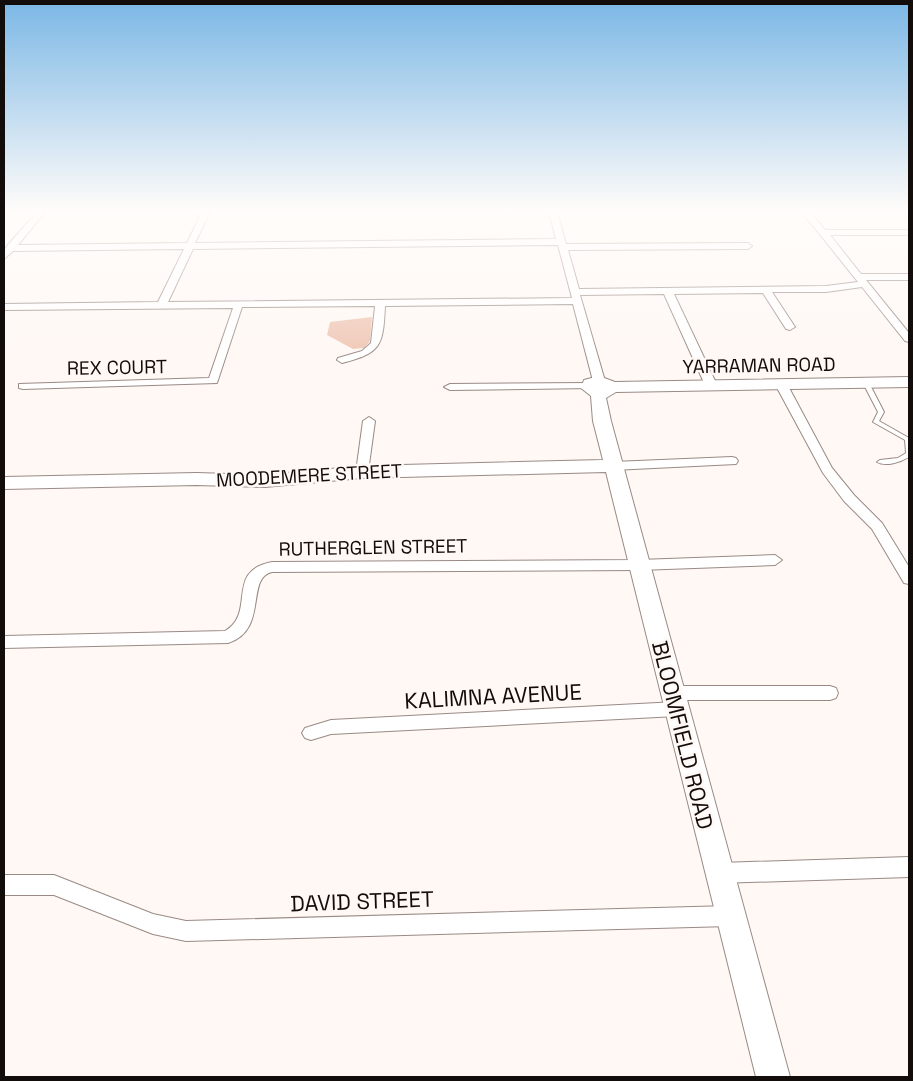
<svg xmlns="http://www.w3.org/2000/svg" width="913" height="1081" viewBox="0 0 913 1081" font-family="'Space Grotesk',sans-serif">
  <style>
    .green { fill: #efc6b4 }
    .lines { fill: none; stroke-linecap: round; stroke-linejoin: round }
    .lane-casing { stroke: #998a84; stroke-width: 2 }
    .street-casing { stroke: #998a84; stroke-width: 2 }
    .secondary-casing { stroke: #998a84; stroke-width: 2 }
    .lane { fill: #fff; fill-rule: evenodd }
    .street { fill: #fff; fill-rule: evenodd }
    .secondary { fill: #fff; fill-rule: evenodd }
    .labels { text-anchor: middle; stroke-width: 5; stroke-linejoin: round; paint-order: stroke }
    .street-label { font-size: 19px; fill: #120c0a; stroke: #fff8f5 }
    .near-street-label { font-size: 22px; fill: #120c0a; stroke: #fff8f5 }
  </style>
  <rect width="100%" height="100%" fill="#fff8f5"/>
  <path class="green" d="M372,317L370,341L364,348L353,349L327,335L330,322Z"/>
  <g class="lines">
    <defs>
      <path id="lane" d="M866,381L869,383L884,412L879,421L909,438V457C901,462 886,467 877,462L880,460L898,458L906,453L905,440L873,422L878,412L863,383Z"/>
      <g id="street">
        <path d="M37,212H45L18,245L187,243L202,212H210L195,243L556,239L549,212H557L566,244L748,243L752,246L748,249L568,250L579,289L826,286L858,282L802,212H810L825,230H909V235H830L861,274H909V280H866L909,333V342L905,341L862,287L826,292H772L795,327L790,330L786,329L763,293L674,294L717,385L711,388L705,385L664,294L580,295L605,381L599,384L593,381L573,304L385,306C383,345 382,353 342,363L337,360L338,358L362,351L371,343L375,306L242,307L217,383L23,389L19,388V384L209,378L233,308L4,310V304L158,302L184,249L13,251L4,259V251L7,246ZM558,245L572,298L168,302L193,249Z"/>
        <path d="M781,381L787,384L832,468L854,495L882,523L909,567V584L904,583L872,529L844,501L823,473L775,384Z"/>
        <path d="M589,383L595,386L593,388L450,390L444,387L450,384Z"/>
        <path d="M369,417L375,421L368,472L362,476L356,472L363,421Z"/>
        <path d="M732,457L736,458L738,461L736,464L613,470L607,466L613,462Z"/>
        <path d="M775,555L782,560L775,565L639,570L272,572C245,578 269,630 228,643L4,648V636L225,631C257,612 224,571 272,562L639,560Z"/>
        <path d="M673,686H830L836,688L838,693L836,698L830,700H673L667,698L665,693L667,688Z"/>
        <path d="M677,702L683,704L685,709L683,714L677,716L331,734L311,740L305,738L302,733L305,728L331,720Z"/>
        <path d="M909,857V877L719,883L712,880L709,873L712,866L719,863Z"/>
        <path d="M4,875H54L153,914L186,921L730,906L737,909L740,916L737,923L730,926L186,941L153,934L54,895H4Z"/>
      </g>
      <path id="secondary" d="M599,376L615,382L909,377V387L616,392L606,398L611,421L790,1077H756L606,472L362,478L265,487L196,485L4,489V477L196,473L265,475L362,466L603,460L593,421L591,396L581,388L584,380Z"/>
    </defs>
    <use href="#lane" class="lane-casing"/>
    <use href="#street" class="street-casing"/>
    <use href="#secondary" class="secondary-casing"/>
    <use href="#lane" class="lane"/>
    <use href="#street" class="street"/>
    <use href="#secondary" class="secondary"/>
  </g>
  <linearGradient id="sky" x2="0" y2="1"><stop stop-color="#7bb7e5"/><stop offset="0.58" stop-color="#fffcfa"/><stop offset="1" stop-color="#fffcfa" stop-opacity="0"/></linearGradient>
  <rect width="913" height="363" fill="url(#sky)"/>
  <g class="labels">
    <g class="street-label">
      <text transform="translate(759 365) rotate(-1)" y="7">YARRAMAN ROAD</text>
      <text transform="translate(117 367) rotate(-1)" y="7">REX COURT</text>
      <text transform="translate(309 475) rotate(-3)" y="7">MOODEMERE STREET</text>
      <text transform="translate(373 547) rotate(-1)" y="7">RUTHERGLEN STREET</text>
    </g>
    <g class="near-street-label">
      <text transform="translate(493 696) rotate(-3)" y="8">KALIMNA AVENUE</text>
      <text transform="translate(683 735) rotate(76)" y="8">BLOOMFIELD ROAD</text>
      <text transform="translate(362 901) rotate(-2)" y="8">DAVID STREET</text>
    </g>
  </g>
  <rect width="913" height="1081" fill="none" stroke="#120c0a" stroke-width="10"/>
</svg>
